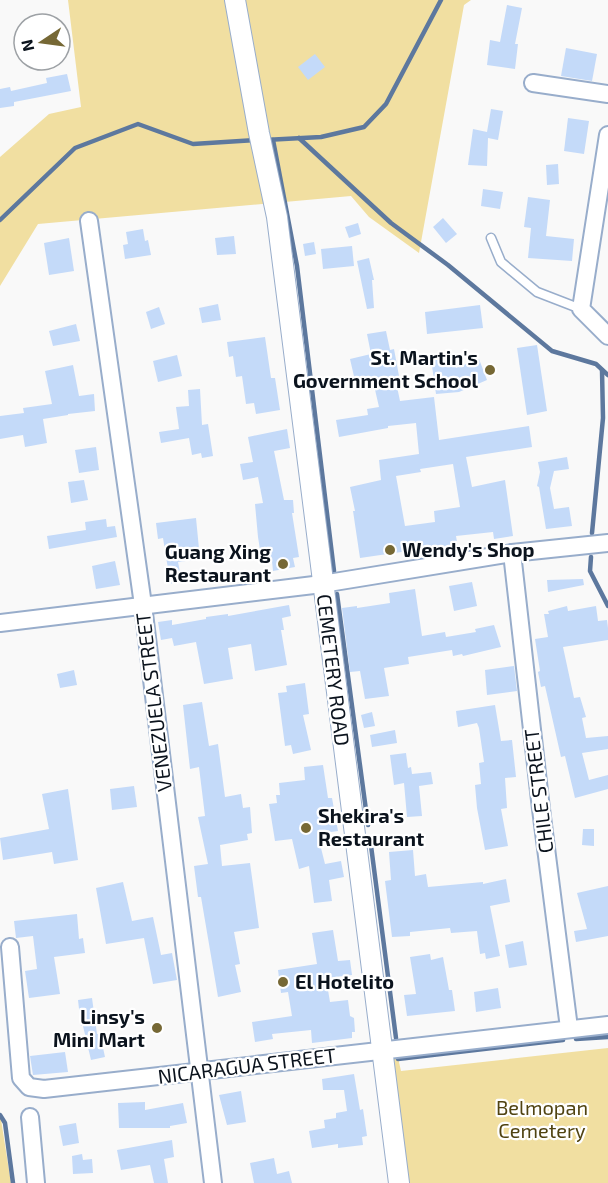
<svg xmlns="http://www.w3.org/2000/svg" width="608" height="1183" viewBox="0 0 608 1183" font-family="'Exo 2',sans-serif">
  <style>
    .green { fill: #f1dfa1 }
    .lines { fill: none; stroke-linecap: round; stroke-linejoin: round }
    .stream { stroke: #5d789e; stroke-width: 4.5 }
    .building { fill: #c4daf9; fill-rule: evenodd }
    .service-casing { stroke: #98adcb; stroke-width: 11 }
    .minor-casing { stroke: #98adcb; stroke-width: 20 }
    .tertiary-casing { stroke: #98adcb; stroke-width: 22 }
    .service { stroke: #fff; stroke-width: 8 }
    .minor { stroke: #fff; stroke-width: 16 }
    .tertiary { stroke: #fff; stroke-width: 20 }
    .poi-dot { fill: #766835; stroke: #fff; stroke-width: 2 }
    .labels { text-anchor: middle; stroke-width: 4.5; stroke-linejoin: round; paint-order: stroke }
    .poi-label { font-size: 20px; font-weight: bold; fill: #0b131d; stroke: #fff; text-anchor: end }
    .street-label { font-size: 20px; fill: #0b131d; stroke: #fff }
    .park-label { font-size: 20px; fill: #504311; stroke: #fff }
  </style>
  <rect width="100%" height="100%" fill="#f9f9f9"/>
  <g class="green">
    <path d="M68,0H471L464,5L419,253L369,217L351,196L38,224L0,286V157L49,114L81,107Z"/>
    <path d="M608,1048V1183H397L383,1053L396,1049L401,1071Z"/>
    <path d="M0,1113L11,1183H0Z"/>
  </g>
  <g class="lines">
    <g class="stream">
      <path d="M299,138L391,223L448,265L552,351L596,364L608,375"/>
      <path d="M265,140L321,137L364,127L386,104L441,0"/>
      <path d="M273,140L297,266L334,571"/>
      <path d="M0,220L75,148L138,124L193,144L257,140"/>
      <path d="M592,533L603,418L602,370"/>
      <path d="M591,557L590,571L608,606"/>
      <path d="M337,594L368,825"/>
      <path d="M370,838L396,1038"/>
      <path d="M576,1039L608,1037"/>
      <path d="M398,1059L563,1040"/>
      <path d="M0,1115L5,1123L13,1183"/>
    </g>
  </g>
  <g class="building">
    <path d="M507,5L522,8L515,44H518L515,69L487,65L490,40L500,42Z"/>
    <path d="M566,48L597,54L592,81L561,76Z"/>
    <path d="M315,54L325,67L308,80L298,67Z"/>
    <path d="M67,74L71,91L14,102V106L0,108V89L10,87L11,91L47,83L46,78Z"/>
    <path d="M491,109L503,111L498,140L488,138L487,166L468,165L473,129L487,132Z"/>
    <path d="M568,118L589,121L584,154L564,151Z"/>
    <path d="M558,164L559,184L547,185L546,165Z"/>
    <path d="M483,189L503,192L500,209L481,206Z"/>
    <path d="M528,197L550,200L546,236L574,239L572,261L528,258L531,228L524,227Z"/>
    <path d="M443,218L457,234L446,243L433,227Z"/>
    <path d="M358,223L361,234L349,238L345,227Z"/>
    <path d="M143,229L145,241L148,240L151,255L125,259L123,245L128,244L126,232Z"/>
    <path d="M234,236L236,254L217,255L215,238Z"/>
    <path d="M69,238L74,271L49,275L44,243Z"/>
    <path d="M314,242L316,254L305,256L303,244Z"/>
    <path d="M352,246L354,266L323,269L321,249Z"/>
    <path d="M369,258L374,280H372L374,308L367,309L357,261Z"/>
    <path d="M218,304L221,320L202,323L199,308Z"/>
    <path d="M480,305L483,328L427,334L425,312Z"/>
    <path d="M159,307L165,324L151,329L146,312Z"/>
    <path d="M76,324L80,341L53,346L49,331Z"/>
    <path d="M386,331L390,350L394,349L399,376L395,377L400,401L434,397L439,440L529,426L532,447L466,457L472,487L505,480L513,536L494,539L493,532L456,536L458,548L423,553L422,549L360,558L353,511H355L350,487L381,480L379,460L419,454L416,423L388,426V428L339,437L336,420L368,415L367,409L379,407L373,381L356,385L350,359L371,354L367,334ZM453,464L460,507L434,511L435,522L405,526L396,476L421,472L420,469Z"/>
    <path d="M265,337L271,378H275L280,410L256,414L254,403L246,404L242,376L236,377L233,356L229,357L227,342Z"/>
    <path d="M537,345L547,411L527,415L517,348Z"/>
    <path d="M177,355L182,376L158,382L153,361Z"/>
    <path d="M454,356L456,368L479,359L487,380L459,392L436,394L431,359Z"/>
    <path d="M73,365L79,396L94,394L95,411L68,414V415L43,419L47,443L25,447L23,435L0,439V416L24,413L23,408L52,404L45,371Z"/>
    <path d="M200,389L202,425L208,424L213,456L202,458L201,453L192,455L189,438L161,443L159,432L179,429L176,407L189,406L188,390Z"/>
    <path d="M287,429L290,448L274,451L284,500H293L294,513H292L299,557L293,558L295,567L273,571L272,561L262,563L258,537L255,504L263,503L258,477L243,480L240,464L253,462L248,437Z"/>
    <path d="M96,447L99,470L79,473L75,450Z"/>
    <path d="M567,457L569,469L554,471L550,488L554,509L569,507L572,526L546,529L539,487L537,486L540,472L538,462Z"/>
    <path d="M84,480L88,500L71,503L68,482Z"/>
    <path d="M196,518L200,559L178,562L182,582L167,584L165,570L168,569L163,538L158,539L156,523Z"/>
    <path d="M106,519L107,527L115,526L117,537L49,549L47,536L86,530L85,522Z"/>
    <path d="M115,561L120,585L96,589L92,566Z"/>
    <path d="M583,579L584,585L548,592L547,580Z"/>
    <path d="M472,582L477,606L454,611L449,586Z"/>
    <path d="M415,589L422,636L445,632L446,637L476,632L475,629L494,625L501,647L463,656L462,654L453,656L452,650L408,657L409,664L384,668L389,696L365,699L360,671L350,672L342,608L357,606V608L390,603L389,593Z"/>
    <path d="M289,605L291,616L282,618L284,630H281L287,665L255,671L251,644L228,648L233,679L204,684L196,642L174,646L172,638L161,640L158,622L172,620V625L206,619V617L228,614V616Z"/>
    <path d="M567,606L568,611L596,606L598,621L607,620L608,628V640L563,647L574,698L580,697L586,717L582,718L586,738L608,736V749L582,753L589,780L608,775V789L575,798L565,756L561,757L545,686L541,687L538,672L540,671L535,639L548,637L544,614H549L548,611Z"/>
    <path d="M514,666L517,691L487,695L485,670Z"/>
    <path d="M74,670L77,685L60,688L57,674Z"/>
    <path d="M305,683L309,714L303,715L311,750L293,754L291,745L285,746L278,693L287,692L286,686Z"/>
    <path d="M202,702L209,746L218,744L225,797L241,794L243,808L250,807L252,833L247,834L248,840L220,845L222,866L250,863L259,928L234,932L240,964L235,965L241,992L218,997L201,897H198L194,866L208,864L198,817L205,816L199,767L190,769L183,705Z"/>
    <path d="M495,705L501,741L512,740L516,777L505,778L507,808L501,809L508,846L485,850L477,808L475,785L481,784L479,763L484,762L479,728L477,723L458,727L456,711Z"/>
    <path d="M372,712L375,726L364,728L361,715Z"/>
    <path d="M395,730L397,743L372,747L370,735Z"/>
    <path d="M406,753L408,768L411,767L412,774L431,772L433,784L419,786L422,816L407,817L404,783L394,785L390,755Z"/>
    <path d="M323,765L328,798H332L338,831L324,833V836H318L325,864L341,861L344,877L329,880L332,901L314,903L309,866L299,869L292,839L275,841L269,804L277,803L276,795H280L279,783L305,780L304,767Z"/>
    <path d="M134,786L137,807L112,810L110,789Z"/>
    <path d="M68,789L78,860L54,864L52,852L3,860L0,838L49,829L42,794Z"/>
    <path d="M583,829H594V846L582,845Z"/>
    <path d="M413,850L415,876L426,874L428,887L483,882V884L506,879L510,902L490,906L500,956L486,959L485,953L480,954L477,931L451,933L450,928L410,932V936L392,937L385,881L391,880L389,852Z"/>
    <path d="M123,882L132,921L153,917L161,955L172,953L177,980L153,984L144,938L106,944L96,888Z"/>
    <path d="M608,886V936L576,942L574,931L587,929L577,893Z"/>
    <path d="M77,914L79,939L83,938L85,953L54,957L60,994L29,998L25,971L37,969L33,936L16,938L14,921Z"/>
    <path d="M333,930L338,961L350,960L352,975L326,978L330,1002L348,1000L350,1016L354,1018L355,1032H352V1038L312,1043L311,1030L272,1034L273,1039L255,1042L252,1022L292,1016L288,992L281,993L278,970L317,964L312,933Z"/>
    <path d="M523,941L527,965L509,968L505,945Z"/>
    <path d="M430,954L431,960L443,957L449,990H452L455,1011L407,1016L404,995L416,994L410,957Z"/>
    <path d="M498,988L501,1008L476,1012L474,992Z"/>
    <path d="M92,998L97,1034H100L105,1057L91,1060L83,1026H81L78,1000Z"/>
    <path d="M65,1052L68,1072L33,1075L30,1056Z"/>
    <path d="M354,1074L360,1110L363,1109L367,1136L362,1137L363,1145L338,1148V1144L312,1148L309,1131L325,1128L324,1120L336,1118V1113L347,1111L344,1090H323L322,1079Z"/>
    <path d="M241,1091L246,1122L227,1125L219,1095Z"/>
    <path d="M145,1102V1110L183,1103L187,1123L170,1126V1128H119L118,1103Z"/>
    <path d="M76,1123L79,1143L63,1146L59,1126Z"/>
    <path d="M172,1140L174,1157L164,1159L168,1183H154L150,1165L121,1170L117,1150Z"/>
    <path d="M82,1154L83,1160L92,1159L93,1173L73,1174L72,1156Z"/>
    <path d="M274,1158L277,1174L289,1171L292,1183H254L250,1163Z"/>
  </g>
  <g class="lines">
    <defs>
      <path id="service" d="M491,238L501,262L537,292L581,309"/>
      <g id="minor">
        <path d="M533,83L608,94"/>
        <path d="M608,135L581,309L608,336"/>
        <path d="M89,221L143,605L213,1183"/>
        <path d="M512,553L541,809L569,1028"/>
        <path d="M0,623L322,584L512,553L608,543"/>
        <path d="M10,947L21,1078L29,1087L44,1089L608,1025"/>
        <path d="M30,1117L36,1183"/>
      </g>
      <path id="tertiary" d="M235,0L259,133L277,217L399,1183"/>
    </defs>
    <use href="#service" class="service-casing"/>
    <use href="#minor" class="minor-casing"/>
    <use href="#tertiary" class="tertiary-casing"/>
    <use href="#service" class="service"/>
    <use href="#minor" class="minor"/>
    <use href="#tertiary" class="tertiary"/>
  </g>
  <g class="poi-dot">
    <circle cx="490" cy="370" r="6"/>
    <circle cx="390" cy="550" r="6"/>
    <circle cx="283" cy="564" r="6"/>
    <circle cx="306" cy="828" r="6"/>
    <circle cx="283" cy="982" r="6"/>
    <circle cx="157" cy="1028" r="6"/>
  </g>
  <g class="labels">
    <g class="poi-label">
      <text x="478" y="365">St. Martin's<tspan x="478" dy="23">Government School</tspan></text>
      <text x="402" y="557" text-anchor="start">Wendy's Shop</text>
      <text x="271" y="559">Guang Xing<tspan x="271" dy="23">Restaurant</tspan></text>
      <text x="318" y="823" text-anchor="start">Shekira's<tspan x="318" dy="23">Restaurant</tspan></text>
      <text x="295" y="989" text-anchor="start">El Hotelito</text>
      <text x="145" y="1024">Linsy's<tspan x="145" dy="23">Mini Mart</tspan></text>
    </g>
    <g class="street-label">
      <text transform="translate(333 670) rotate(83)" y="7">CEMETERY ROAD</text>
      <text transform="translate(154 702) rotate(-97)" y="7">VENEZUELA STREET</text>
      <text transform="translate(539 791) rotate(-97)" y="7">CHILE STREET</text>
      <text transform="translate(247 1066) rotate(-7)" y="7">NICARAGUA STREET</text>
    </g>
    <g class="park-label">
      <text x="542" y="1115">Belmopan<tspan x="542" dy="23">Cemetery</tspan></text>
    </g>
  </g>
  <g transform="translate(42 42) rotate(257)"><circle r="28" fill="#ffffff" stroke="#9da1a5" stroke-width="1.5"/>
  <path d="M0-4.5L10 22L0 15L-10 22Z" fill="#766835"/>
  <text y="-9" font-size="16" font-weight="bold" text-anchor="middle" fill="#0b131d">N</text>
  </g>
</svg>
